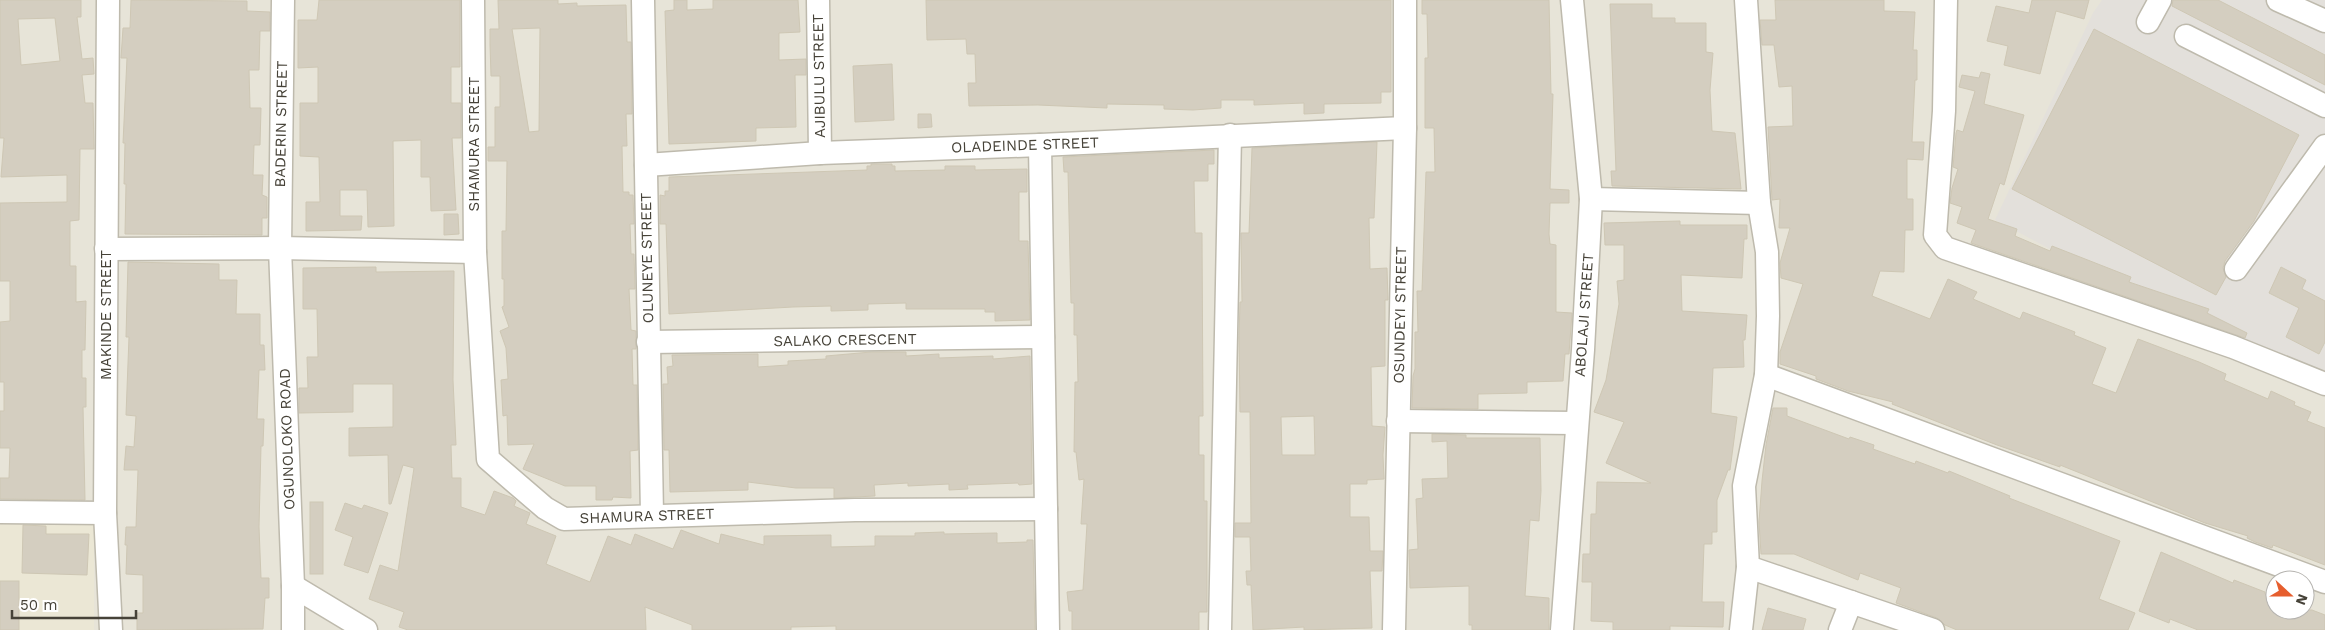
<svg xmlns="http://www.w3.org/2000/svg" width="2325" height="630" viewBox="0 0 2325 630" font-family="'Work Sans',sans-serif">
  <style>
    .residential { fill: #e7e4d8; fill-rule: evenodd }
    .industrial { fill: #e3e0db }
    .education { fill: #ebe7d5 }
    .building { fill: #d4cec0; stroke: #cec7b4; fill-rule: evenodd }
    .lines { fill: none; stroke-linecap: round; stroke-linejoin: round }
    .minor-casing { stroke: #bebaad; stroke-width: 25 }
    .minor { stroke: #fff; stroke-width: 22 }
    .labels { text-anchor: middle; stroke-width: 4; stroke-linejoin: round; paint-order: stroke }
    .street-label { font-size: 15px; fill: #464238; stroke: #fff }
  </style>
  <rect width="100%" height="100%" fill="#f3f1ea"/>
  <path class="residential" d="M0,0H2109L2325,383V630H0ZM2275,580H2305V610H2275Z"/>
  <path class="industrial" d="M2102,0H2325V383L2225,341L1995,220L2093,13Z"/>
  <path class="education" d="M0,520L94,521V630H0Z"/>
  <g class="building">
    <path d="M0,0H81V17H77L82,59L93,58L94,74L82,75L85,103H93L94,149H80L79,220L70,221V266H76V302L86,301L85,350H82V378H86V407H83L85,500L0,499V478H9L10,448H0V411H4V382H0V322L10,321V281H0V203L67,202V175L1,177L4,138H0ZM55,18L60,61L21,65L18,19Z"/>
    <path d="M131,0L247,1V11L270,12V31H260L259,70H249L250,108H261L260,145H254L253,175H263L262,195L267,197V218H262V235L125,234L126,184H124L125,143H123L127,58H121L123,28H130Z"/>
    <path d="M319,0H460V67H451V103H461V138H452L456,210L431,211L430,177H421V140L393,141L394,226L368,227L367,190H340V216H362L361,230L306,231V202H320L319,157L300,156V103H318V67L298,68V20H317Z"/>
    <path d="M498,0H558V4L577,3V6L626,5L627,42H631L632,114H626L627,146H622L623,192H629V195H633L634,224H630L631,254H634L635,289H629L631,330L636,331V349H632L633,385H637L638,450L630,451L631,498L613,497L612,500H596V486H565L523,469L534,444L508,445L507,415L503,416L501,380L508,379L506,348L500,331L509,327L502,307L504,306V279H502V231H506L507,161H488V147H495V107H500V76H491L490,44V29H499ZM540,28L539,131L529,132L512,29Z"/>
    <path d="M674,0H687V10L713,9V0H798L800,32L779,33V60L806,59V75H795L796,127L756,128V141L669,144L665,11L674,10Z"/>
    <path d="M926,0H1391V92H1381V103L1324,104V113L1304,114V103L1254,105V100H1221V108L1193,110L1164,109V105L1107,104V108L1038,105L969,106L968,83H976L975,54H967L966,39L927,40Z"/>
    <path d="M1422,0H1549L1551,94H1553L1550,189L1569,190V203H1550L1549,234L1550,244L1556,245V312L1572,313L1569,354H1565L1563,381L1527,382V393L1478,394V409L1412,408L1413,376L1415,369V332H1418L1417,291H1422L1426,172H1435L1434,128H1425V58H1428L1427,14H1422Z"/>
    <path d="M1775,0H1884V11L1915,12L1913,50H1917V80H1915L1912,142H1924L1923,160L1907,159V199H1913V230H1905L1904,272L1880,271L1872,296L1930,319L1948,279L1977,292L1973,299L2020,319L2023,312L2075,332L2074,335L2106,348L2092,384L2116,393L2138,339L2199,362L2226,374L2224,380L2268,399L2271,391L2295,402L2294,405L2311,412L2307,421L2325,428V565L2273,545L2272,548L2255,542L2247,538L2248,536L2205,523L2060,465V467L1997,445L1892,404L1893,402L1848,391L1816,379V376L1780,364V352L1803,284L1781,278L1780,263L1790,228H1779L1780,199L1772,200L1768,127L1793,126L1792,86L1779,87L1774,45H1762L1760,20H1776Z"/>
    <path d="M2032,0H2089L2084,19L2056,11L2040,74L2004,65L2008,46L1987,41L1996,6L2029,13Z"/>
    <path d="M2173,0H2218L2325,55V85L2172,6Z"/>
    <path d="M1610,4H1652V18H1675V23H1706V52L1713,53L1710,90L1712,131L1735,133L1741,189L1612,186L1611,171H1616Z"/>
    <path d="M2094,29L2299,135L2254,221L2225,261L2223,268L2226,277L2216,295L2012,189Z"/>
    <path d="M892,64L894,120L855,122L853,66Z"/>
    <path d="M1981,72L1990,74L1984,104L2024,115L2004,185L2000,183L1988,219L2017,229L2015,236L2050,251L2052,246L2131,277L2129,282L2209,309L2207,313L2247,333L2245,338L1971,243L1976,230L1957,223L1962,207L1950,203L1952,188L1958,169L1953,167L1956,133L1957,130L1963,132L1975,91L1959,87L1962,75L1979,78Z"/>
    <path d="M918,114H931L932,127L918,128Z"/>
    <path d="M1377,142L1374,218H1369L1370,269L1387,268L1388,300H1385V366L1371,367L1372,426L1385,427L1383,455L1384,479L1367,480V484H1350V517H1369L1370,551H1383L1382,571H1370L1372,628L1304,630V627L1253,630L1251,585H1247L1246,571H1251L1250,537H1235V523H1251L1250,412H1240L1239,338L1240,302H1242L1241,233H1249L1252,148ZM1314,416L1315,455H1282L1281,417Z"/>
    <path d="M1214,150V164H1208V181H1194L1195,233H1202L1203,416H1199V455H1204V501H1207V612H1199V630H1072V611H1069L1067,592L1083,590L1087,524H1081L1084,479L1079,480L1076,452H1074L1075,382H1078L1077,335H1074V303H1071L1068,172H1064L1063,157Z"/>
    <path d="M871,164H892V166H895V171L945,170V166H975V170L1027,169V192H1019V241H1028L1030,320L995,321V312H985V309H906V303L868,304V310L831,311V306L793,307L669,314L666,224H660V195L665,196V191H669V177L867,170V166H871Z"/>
    <path d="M444,214H458L459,234L444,235Z"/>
    <path d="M1680,221V225H1747V239H1744L1742,278L1681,275L1682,311L1747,315L1745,340H1743L1744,367L1713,368L1711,413L1737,417L1730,470H1728L1717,500V532H1712V544H1704L1702,602H1724L1723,627L1670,626V630H1613V622L1591,621L1592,582H1582L1583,554H1590L1591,514H1596L1597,482L1651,483L1606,463L1624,422L1594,412L1606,380L1619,304L1617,281L1624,280V245H1605L1604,223Z"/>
    <path d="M128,262L219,264V280H237L236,314H260V345H264L265,370H259L257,419H264L263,446H261L259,527L261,578H269V598H265L263,629L137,630V613H143V575L126,574L127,545H125L126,527H136L138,470H124L126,446L134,447L136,416L126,415L129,337H126Z"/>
    <path d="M376,267V272L454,271L453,380L456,445H451L452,478H461V507L485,515L494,491L513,498L516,501L514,506L530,513L526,524L556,536L546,564L590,582L608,536L631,545L635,534L673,549L681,530L719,544L721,534L764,545V536L831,535V547L875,546V536H915V533L944,532V534L997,533V543L1027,542V540H1033L1035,630H836V626L791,627V630H692V625L645,607L646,630H408L399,627L404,612L369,599L380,565L398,571L414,468L403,465L391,504H389L388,455L349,456V428L393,427V384H353V412L299,413V388H308L307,357H318L317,309H303V268Z"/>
    <path d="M2281,267L2306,280L2302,289L2325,301V342L2319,354L2286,337L2299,308L2269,293Z"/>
    <path d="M871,352H906V356L939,354V358L993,356V359L1030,356L1032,484L1019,485L1018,483L967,485L968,489L949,490V484L908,486V483L874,485L875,496L834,498V488H796L748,482V490L670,492L669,450H664L663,384H668L667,367L673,366L672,355L758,354V367L788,365V361L826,359V356Z"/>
    <path d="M1773,408H1787V416L1849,439L1850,437L1874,445L1873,449L1915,464L1916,461L1948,473L1949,471L2010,496L2009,498L2120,541L2099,599L2135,613L2128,630H1957L1945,625L1937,618L1896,603L1901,588L1860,573L1858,580L1794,554H1761L1759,522L1762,481L1766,445Z"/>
    <path d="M1432,434L1466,435V438H1540L1541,491L1539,521L1530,520L1525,596L1549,598V630H1472V625H1469V586L1410,588L1409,550L1418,549L1416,499L1423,498L1422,479L1448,478L1447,441L1432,442Z"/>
    <rect x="310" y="502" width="13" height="72"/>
    <path d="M345,503L362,509L364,505L388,513L368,573L344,565L353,537L335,530Z"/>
    <path d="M23,525L46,526V534H89L87,575L22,573Z"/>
    <path d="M2161,552L2233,583L2234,580L2265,592V594L2275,598V610H2312L2325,615V630H2198L2170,619L2169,623L2139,611Z"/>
    <rect x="0" y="581" width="19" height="49"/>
    <path d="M1768,608L1806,619L1803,630H1762Z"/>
  </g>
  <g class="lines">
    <defs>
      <g id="minor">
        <path d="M108,0L105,513L111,630"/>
        <path d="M283,0L280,248L293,586V630"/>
        <path d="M473,0L475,252L488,459L545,508L564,519L855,510L1046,509"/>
        <path d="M643,0L652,515"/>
        <path d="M818,0L820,153"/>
        <path d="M1746,0L1759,203L1767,252L1768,316L1766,375L1744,486L1748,567L1851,602"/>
        <path d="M1946,0L1944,111L1935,235L1945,248L2233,347L2325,384"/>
        <path d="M2278,0L2325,21"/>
        <path d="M2148,22L2160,0"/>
        <path d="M2186,36L2325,106"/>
        <path d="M1040,145L1048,630"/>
        <path d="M646,165L820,153L1040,145L1405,128"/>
        <path d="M1591,199L1759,203"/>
        <path d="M106,249L280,248L475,252"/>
        <path d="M2236,269L2325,146"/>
        <path d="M648,342L1043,337"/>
        <path d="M1766,375L2325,582"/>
        <path d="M1398,421L1576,423"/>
        <path d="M0,512L105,513"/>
        <path d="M293,586L366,630"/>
        <path d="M1220,630L1230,135"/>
        <path d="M1394,630L1405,128V0"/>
        <path d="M1562,630L1583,350L1591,199L1572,0"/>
        <path d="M1741,630L1748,567"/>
        <path d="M1840,630L1851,602L1933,630"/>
      </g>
    </defs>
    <use href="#minor" class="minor-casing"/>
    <use href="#minor" class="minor"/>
  </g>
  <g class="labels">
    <g class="street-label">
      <text transform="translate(819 76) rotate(-91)" y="5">AJIBULU STREET</text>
      <text transform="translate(281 124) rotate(-89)" y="5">BADERIN STREET</text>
      <text transform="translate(474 144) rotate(-90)" y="5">SHAMURA STREET</text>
      <text transform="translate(1025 145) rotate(-2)" y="5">OLADEINDE STREET</text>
      <text transform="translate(647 258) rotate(-91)" y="5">OLUNEYE STREET</text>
      <text transform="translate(106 315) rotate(-90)" y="5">MAKINDE STREET</text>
      <text transform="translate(1400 315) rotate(-89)" y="5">OSUNDEYI STREET</text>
      <text transform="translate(1584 315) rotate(-86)" y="5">ABOLAJI STREET</text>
      <text transform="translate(845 340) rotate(-1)" y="5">SALAKO CRESCENT</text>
      <text transform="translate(287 439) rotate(-92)" y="5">OGUNOLOKO ROAD</text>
      <text transform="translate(647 516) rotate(-2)" y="5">SHAMURA STREET</text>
    </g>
  </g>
  <g transform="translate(2290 595) rotate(111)"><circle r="24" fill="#ffffff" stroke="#b5b3af"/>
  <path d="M0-4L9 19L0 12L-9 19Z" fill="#e65e2e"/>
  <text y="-8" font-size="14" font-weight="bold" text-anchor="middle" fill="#464238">N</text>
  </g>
  <path d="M12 610v8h124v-8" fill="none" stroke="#464238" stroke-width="2.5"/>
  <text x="20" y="610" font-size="15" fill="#464238" stroke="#ffffff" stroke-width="4" paint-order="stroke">50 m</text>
</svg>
